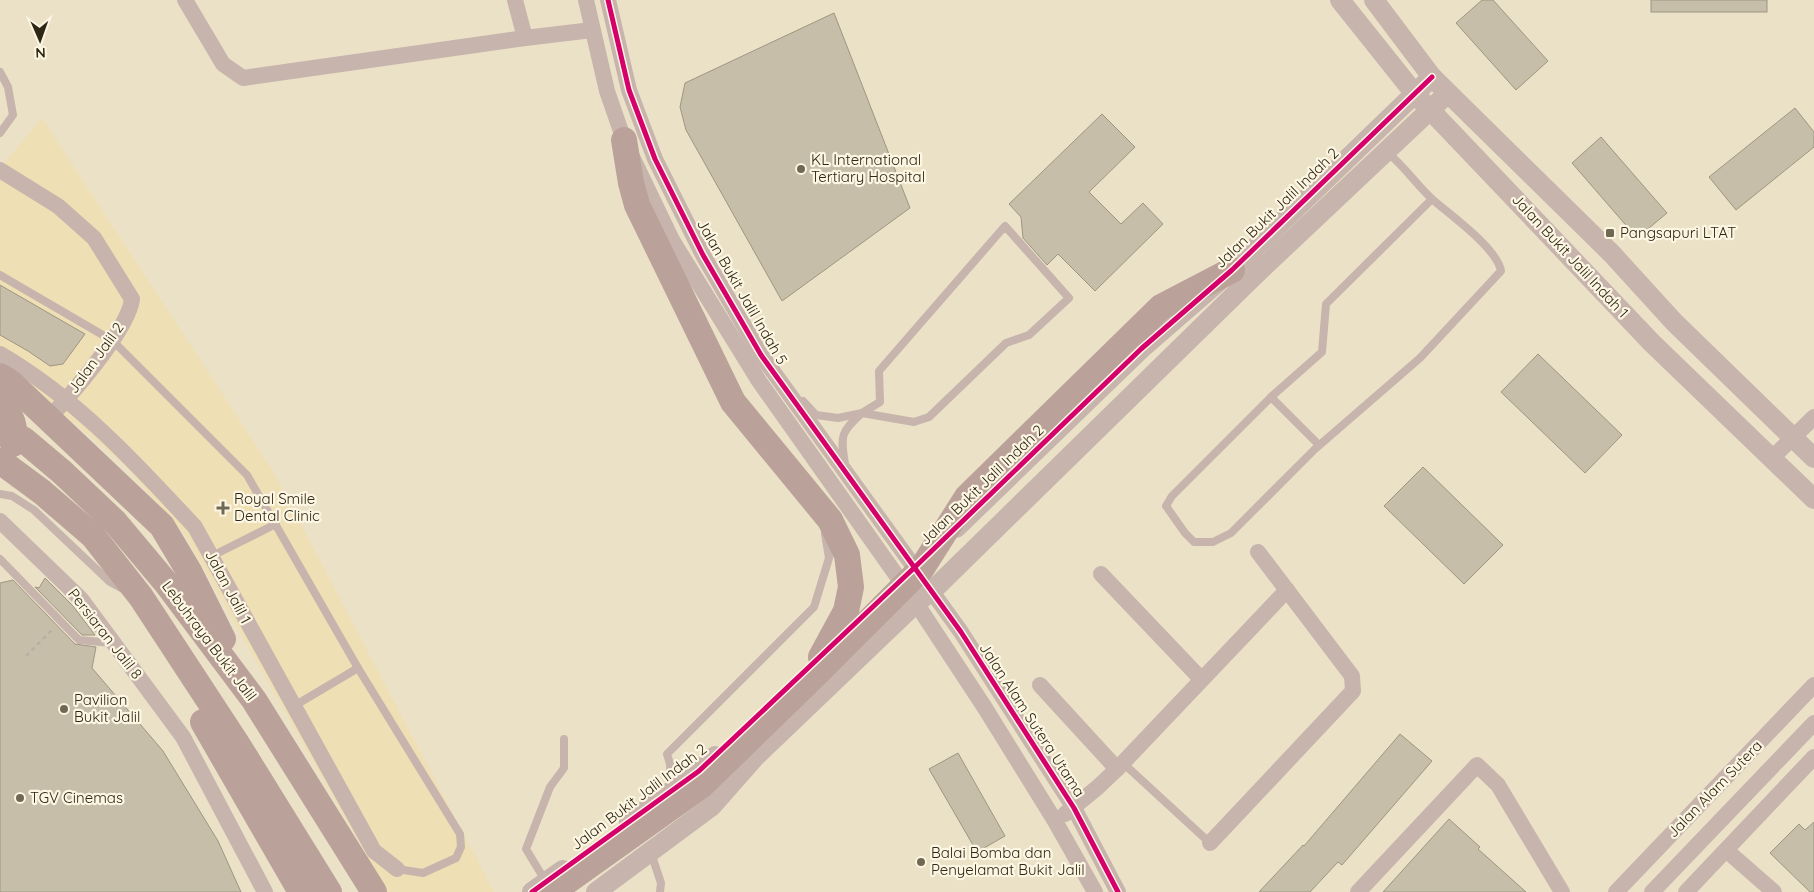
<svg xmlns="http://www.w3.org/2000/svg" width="1814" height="892" viewBox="0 0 1814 892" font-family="Quicksand,sans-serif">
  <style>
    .built { fill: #efdfb5 }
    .building { fill: #c6bea9; stroke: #9d9681 }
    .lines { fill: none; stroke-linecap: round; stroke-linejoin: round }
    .path { stroke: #bbaea4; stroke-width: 2.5; stroke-dasharray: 4 4; stroke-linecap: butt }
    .service { stroke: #c6b4ad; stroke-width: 8 }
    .minor { stroke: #c6b4ad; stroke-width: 16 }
    .tertiary { stroke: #c6b4ad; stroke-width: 20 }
    .trunk { stroke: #baa29a; stroke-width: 26 }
    .cycleway-casing { stroke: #fdf6e3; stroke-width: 8 }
    .cycleway { stroke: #d6006c; stroke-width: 5 }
    .poi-dot { fill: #706853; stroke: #fdf6e3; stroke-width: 2 }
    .labels { text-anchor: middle; stroke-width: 4.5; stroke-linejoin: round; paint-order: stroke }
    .poi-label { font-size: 15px; fill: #2d2714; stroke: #fdf6e3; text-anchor: start }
    .street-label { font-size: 15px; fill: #2d2714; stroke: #fdf6e3 }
  </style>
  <rect width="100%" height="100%" fill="#ebe1c7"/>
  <path class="built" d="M42,118L273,471L494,892H387L183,532L122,463L25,381L0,367V168Z"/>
  <g class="building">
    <path d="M1482,0H1493L1548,61L1516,90L1456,23Z"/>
    <rect x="1651" y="0" width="116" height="12"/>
    <path d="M834,13L910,208L782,301L686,130L680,107L685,83Z"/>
    <path d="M1795,108L1814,132V147L1736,210L1709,177Z"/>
    <path d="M1102,114L1135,147L1089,192L1121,224L1143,203L1163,224L1095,291L1058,254L1047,265L1023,238L1021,217L1009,204Z"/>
    <path d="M1601,137L1667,213L1637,238L1572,163Z"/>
    <path d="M0,285L85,334L63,364L50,366L28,351L0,335Z"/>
    <path d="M1538,354L1622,435L1585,473L1501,392Z"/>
    <path d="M1423,467L1503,545L1464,584L1384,506Z"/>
    <path d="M45,578L73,606L95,635H82L35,587L39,588Z"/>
    <path d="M13,580L75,644L96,647L92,668L163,751L218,841L241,892H0V583Z"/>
    <path d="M1400,734L1432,761L1342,865L1338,862L1310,892H1259L1303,845L1304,846Z"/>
    <path d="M958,753L1005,836L977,852L929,769Z"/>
    <path d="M1449,819L1480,847L1478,849L1526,892H1383Z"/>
    <path d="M1814,822V892H1810L1770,853L1799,824L1805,830Z"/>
  </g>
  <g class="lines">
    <path class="path" d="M26,656L53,629"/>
    <g class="service">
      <path d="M0,72L8,87L13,115L0,133"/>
      <path d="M1387,152C1405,167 1416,184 1432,199C1450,215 1497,248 1501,271L1420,358L1315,449L1231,533L1213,542H1194L1185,533L1166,506L1172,496L1271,397L1322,352L1326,304L1432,199"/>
      <path d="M0,275L113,341L247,475L358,668L460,834L461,847L456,858L423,873L397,869"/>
      <path d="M1271,397L1319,445"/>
      <path d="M803,401L816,415L838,418L862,413L880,402L879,371L1005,226L1069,298L1029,335L1006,343L929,417L914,422L862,413C841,432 840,435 845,464"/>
      <path d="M0,494L12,496L34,510L110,582L123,589"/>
      <path d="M212,556L276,524"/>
      <path d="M0,559L79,640L112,643"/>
      <path d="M294,706L358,668"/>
      <path d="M1123,763L1210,843"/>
      <path d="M671,788L670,764L667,754L814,607L829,558L825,534"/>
      <path d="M651,853L661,883L660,892"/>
      <path d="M546,882L526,849L550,787L564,768V739"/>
    </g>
    <g class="minor">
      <path d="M185,0L223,64L243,78L525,38L592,30"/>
      <path d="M515,0L525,38"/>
      <path d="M586,0L607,91L624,140L672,240L759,381L916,603L985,708L1055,821L1095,892"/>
      <path d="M608,0L629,90L655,159L703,255L761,355L961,632L1074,808L1118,892"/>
      <path d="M0,170L58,206L94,238L132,299C129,329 70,396 48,419"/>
      <path d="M0,354C76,398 136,463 195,527L374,851L397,869"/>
      <path d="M1772,458L1814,417"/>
      <path d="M0,521L81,599L183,737L265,892"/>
      <path d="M1101,574L1201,679"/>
      <path d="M1040,685L1117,769"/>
      <path d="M1065,814L1098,787L1117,769L1287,590"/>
      <path d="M1210,843L1353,691L1352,676L1258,552"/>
      <path d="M1726,850L1774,892"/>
      <path d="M1358,892L1477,765L1498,785L1562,892"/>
      <path d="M1616,892L1814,685"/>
      <path d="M1652,892L1814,723"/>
      <path d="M1686,892L1814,757"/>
    </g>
    <g class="tertiary">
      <path d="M1340,0L1415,94L1652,343L1814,499"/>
      <path d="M1374,0L1432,77L1612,254L1674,322L1814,458"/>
      <path d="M956,528L1141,349L1232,270L1432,77"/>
      <path d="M629,822L699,771L715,756"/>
      <path d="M532,892L563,870"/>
      <path d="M596,892L712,806L756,756L916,603L932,591L1255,275L1448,93"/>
    </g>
    <g class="trunk">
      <path d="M624,140L631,183L637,205L733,402L830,520L847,555L851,587L846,611L821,657"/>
      <path d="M0,376L11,383L162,526L190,573L223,639"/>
      <path d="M0,403C12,415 17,427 13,444"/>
      <path d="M0,427L24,440L62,472L115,522L167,584L254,700L374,892"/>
      <path d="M0,461L42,492L93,536L141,597L236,742L329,892"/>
      <path d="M203,722L301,892"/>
      <path d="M552,892L701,786L806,684L922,568L967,497L1161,307L1232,270"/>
    </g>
    <defs>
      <g id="cycleway">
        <path d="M608,0L629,90L655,159L703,255L761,355L961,632L1074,808L1118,892"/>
        <path d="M532,892L699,771L915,567L1141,349L1232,270L1432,77"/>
      </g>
    </defs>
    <use href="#cycleway" class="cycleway-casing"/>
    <use href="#cycleway" class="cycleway"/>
  </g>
  <g class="poi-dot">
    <circle cx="801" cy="169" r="5"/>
    <rect x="1605" y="228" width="10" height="10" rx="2.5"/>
    <path d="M220.5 500.5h5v5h5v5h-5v5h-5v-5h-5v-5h5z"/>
    <circle cx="64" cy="709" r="5"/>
    <circle cx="20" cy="798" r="5"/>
    <circle cx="921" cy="862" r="5"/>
  </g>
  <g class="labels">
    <g class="poi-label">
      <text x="811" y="165">KL International<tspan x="811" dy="17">Tertiary Hospital</tspan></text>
      <text x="1620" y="238">Pangsapuri LTAT</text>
      <text x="234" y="504">Royal Smile<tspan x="234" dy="17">Dental Clinic</tspan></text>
      <text x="74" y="705">Pavilion<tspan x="74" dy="17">Bukit Jalil</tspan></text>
      <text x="30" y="803">TGV Cinemas</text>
      <text x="931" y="858">Balai Bomba dan<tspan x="931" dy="17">Penyelamat Bukit Jalil</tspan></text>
    </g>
    <g class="street-label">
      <text transform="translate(1277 208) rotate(-44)" y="5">Jalan Bukit Jalil Indah 2</text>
      <text transform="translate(1570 256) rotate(47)" y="5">Jalan Bukit Jalil Indah 1</text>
      <text transform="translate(742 292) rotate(60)" y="5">Jalan Bukit Jalil Indah 5</text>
      <text transform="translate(96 358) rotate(-54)" y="5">Jalan Jalil 2</text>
      <text transform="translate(982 485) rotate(-44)" y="5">Jalan Bukit Jalil Indah 2</text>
      <text transform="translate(228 587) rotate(62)" y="5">Jalan Jalil 1</text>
      <text transform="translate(105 634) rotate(52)" y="5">Persiaran Jalil 8</text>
      <text transform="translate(209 641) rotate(53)" y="5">Lebuhraya Bukit Jalil</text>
      <text transform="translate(1032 720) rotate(57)" y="5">Jalan Alam Sutera Utama</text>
      <text transform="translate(1715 789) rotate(-46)" y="5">Jalan Alam Sutera</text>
      <text transform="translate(639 797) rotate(-37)" y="5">Jalan Bukit Jalil Indah 2</text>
    </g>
  </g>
  <g transform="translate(40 40) rotate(178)" stroke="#fdf6e3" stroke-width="4" paint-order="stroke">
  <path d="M0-4L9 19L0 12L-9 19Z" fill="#2d2714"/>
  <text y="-8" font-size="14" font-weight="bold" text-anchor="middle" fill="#2d2714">N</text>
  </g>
</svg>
